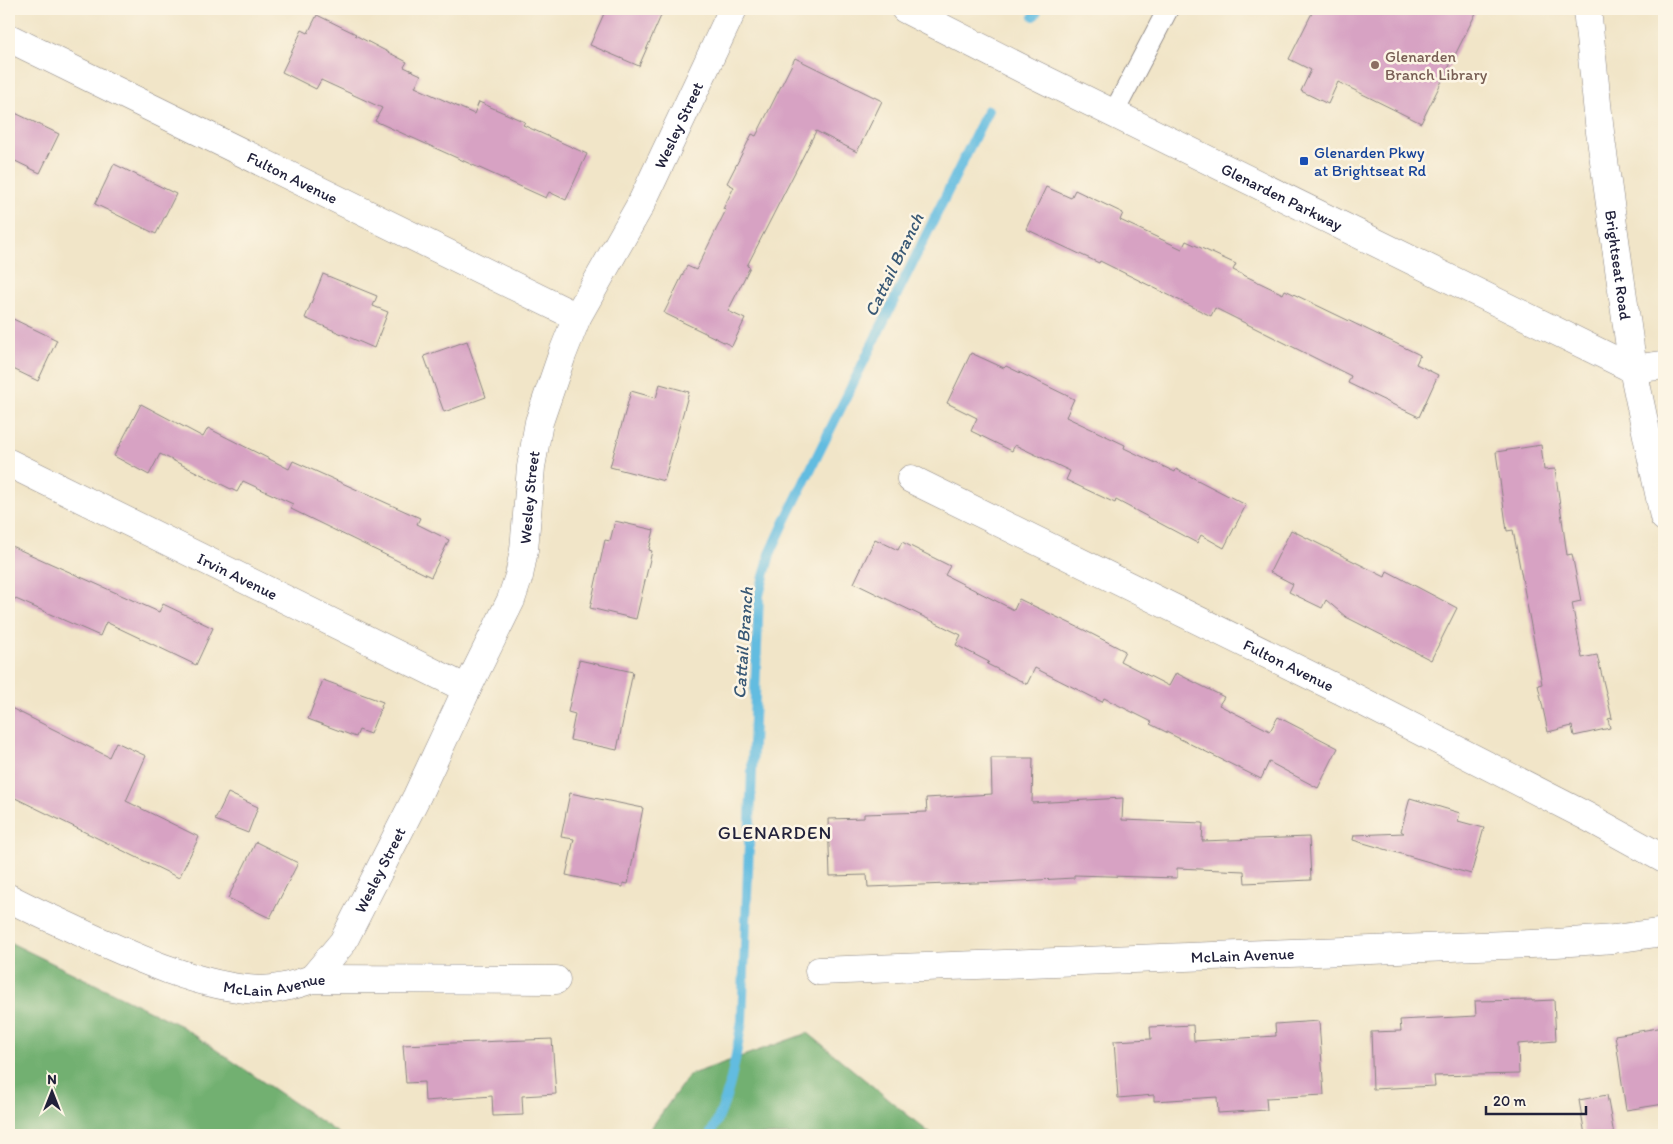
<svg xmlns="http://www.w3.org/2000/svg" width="1673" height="1144" viewBox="0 0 1673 1144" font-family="Itim,sans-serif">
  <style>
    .forest { fill: #72b071; stroke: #4a6956 }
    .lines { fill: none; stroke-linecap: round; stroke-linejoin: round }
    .stream { stroke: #62bce0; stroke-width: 10 }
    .building { fill: #d7a2c3 }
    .service-casing { stroke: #8a8482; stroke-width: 22 }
    .minor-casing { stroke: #8a8482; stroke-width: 29 }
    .tertiary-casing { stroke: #8a8482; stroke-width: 29 }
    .service { stroke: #fff; stroke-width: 20 }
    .minor { stroke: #fff; stroke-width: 28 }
    .tertiary { stroke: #fff; stroke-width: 28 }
    .education-dot { fill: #8d6e63; stroke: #fcf5e5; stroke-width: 2 }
    .transit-dot { fill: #1a4fb4; stroke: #fcf5e5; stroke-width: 2 }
    .labels { text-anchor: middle; stroke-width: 5; stroke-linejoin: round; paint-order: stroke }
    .education-label { font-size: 16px; fill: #785e54; stroke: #fcf5e5; text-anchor: start }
    .street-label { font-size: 16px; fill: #22223b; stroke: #fcf5e5 }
    .transit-label { font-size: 16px; fill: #164399; stroke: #fcf5e5; text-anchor: start }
    .water-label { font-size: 18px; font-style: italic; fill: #385875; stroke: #fcf5e5 }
    .quarter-label { font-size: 19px; letter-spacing: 1px; fill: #22223b; stroke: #fcf5e5 }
  </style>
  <rect width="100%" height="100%" fill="#fcf5e5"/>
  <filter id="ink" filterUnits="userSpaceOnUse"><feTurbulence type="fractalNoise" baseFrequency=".02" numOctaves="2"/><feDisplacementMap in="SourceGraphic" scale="10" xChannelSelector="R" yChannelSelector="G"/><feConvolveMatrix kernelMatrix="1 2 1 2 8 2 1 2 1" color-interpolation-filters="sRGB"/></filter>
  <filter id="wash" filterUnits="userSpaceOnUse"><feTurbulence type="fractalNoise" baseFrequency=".0096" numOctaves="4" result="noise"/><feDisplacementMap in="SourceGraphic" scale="20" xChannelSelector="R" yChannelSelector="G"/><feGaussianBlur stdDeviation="1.12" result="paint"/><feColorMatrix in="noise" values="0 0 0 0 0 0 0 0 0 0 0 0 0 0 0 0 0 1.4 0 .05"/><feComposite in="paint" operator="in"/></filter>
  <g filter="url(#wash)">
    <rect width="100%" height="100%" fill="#f1e5c8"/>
    <g class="forest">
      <path d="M9,942L181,1026L341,1135H9Z"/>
      <path d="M808,1033L932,1135H646L689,1075Z"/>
    </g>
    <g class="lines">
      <g class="stream">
        <path d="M1034,16L1038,9"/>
        <path d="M710,1135C730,1100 735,1060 742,1021L759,595L770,554L787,517L988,110"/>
      </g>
    </g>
    <g id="blocks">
      <g class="building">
        <path d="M606,9H664L639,66L590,45Z"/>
        <path d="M1314,9H1478L1421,123L1338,82L1328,104L1301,91L1311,70L1289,59Z"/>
        <path d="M317,15L356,34L355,35L407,62L404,67L421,75L415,87L474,114L479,102L525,122L523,125L587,154L566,200L549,192L546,198L375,121L382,108L321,80L316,89L282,72L302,30L308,33Z"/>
        <path d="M795,58L882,101L857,152L816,131L747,266L750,267L728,311L745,319L732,346L664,313L687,266L696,270L726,210L723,209L734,187L727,183L752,134L756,136Z"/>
        <path d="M9,110L59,134L40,173L9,158Z"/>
        <path d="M114,164L176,194L156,234L95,204Z"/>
        <path d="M1046,187L1071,198L1075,190L1123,213L1120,220L1182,249L1186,241L1236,264L1233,270L1283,294L1285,290L1420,355L1416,364L1438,375L1419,417L1348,383L1351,376L1215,308L1211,316L1100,261L1099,263L1026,229Z"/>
        <path d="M323,274L377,296L373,306L388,312L374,348L305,318Z"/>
        <path d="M9,317L57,340L38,381L9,367Z"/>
        <path d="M467,341L486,397L444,412L424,356Z"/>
        <path d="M971,353L1004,368L1006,366L1074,399L1066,417L1125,445L1124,448L1175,472L1176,469L1246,505L1224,548L1201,535L1197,543L1116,500L1115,503L1066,480L1070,471L1015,445L1012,451L971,431L977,418L947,403Z"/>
        <path d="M660,384L689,392L664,481L610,467L631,391L656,398Z"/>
        <path d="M141,404L203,437L208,428L289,469L293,461L420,518L417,524L449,540L431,577L291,509L293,504L243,481L237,492L160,454L149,475L114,456Z"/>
        <path d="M1541,445L1544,470L1555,469L1567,555L1572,554L1581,601L1572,603L1582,658L1597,655L1612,718L1608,719L1610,728L1574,736L1572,726L1548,732L1538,685L1542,684L1513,530L1507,531L1496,452Z"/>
        <path d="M615,521L654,530L649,550L652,551L636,619L590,608L605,540L610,541Z"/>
        <path d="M1291,530L1385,577L1387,571L1457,608L1431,660L1346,617L1326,600L1322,608L1289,592L1293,584L1270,572Z"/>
        <path d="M875,539L898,550L902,542L950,566L945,575L1014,610L1019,599L1086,631L1125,651L1120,661L1169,686L1176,673L1224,697L1219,705L1270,731L1278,717L1338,748L1318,788L1269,762L1261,779L1150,724L1152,722L1104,698L1102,702L1035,668L1027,684L987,664L989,662L956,645L961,635L854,583Z"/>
        <path d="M9,545L159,612L163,604L213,628L196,665L106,622L100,636L9,596Z"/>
        <path d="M579,660L633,672L617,750L570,740L575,714L568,712Z"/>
        <path d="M323,680L383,702L370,734L359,730L356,737L308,719Z"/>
        <path d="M9,707L109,757L116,742L146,756L126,801L199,837L179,878L9,795Z"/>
        <path d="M991,758H1033L1032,803L1123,798L1122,820L1203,823L1202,841L1309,837L1311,880L1245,883L1244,871L1177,868V878L1074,875V878L1002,882L868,887L867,875L830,876L828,819L864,818V814L927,812L926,798L992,794Z"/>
        <path d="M228,793L258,807L248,833L215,820Z"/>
        <path d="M570,793L643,808L628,884L623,883V887L566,875L574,839L561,837Z"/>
        <path d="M1410,798L1460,813L1458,821L1484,828L1471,874L1353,840L1354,835L1404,833L1401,831Z"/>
        <path d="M256,842L298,863L270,918L228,898Z"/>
        <path d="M1532,1000V1001L1554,1000L1556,1041L1518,1044L1519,1074L1434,1076L1435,1086L1373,1089L1371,1032L1401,1031L1400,1020L1476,1016L1475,1001Z"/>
        <path d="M1319,1021L1324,1095L1266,1098L1267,1110L1218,1113L1217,1097L1154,1101V1095L1118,1098L1114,1041L1151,1039L1150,1027L1193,1025L1194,1041L1276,1036L1275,1024Z"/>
        <path d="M1664,1027V1104L1626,1110L1615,1035Z"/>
        <path d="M552,1039L556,1094L522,1096L523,1115L493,1116L492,1096L425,1101L424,1082L406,1083L403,1045Z"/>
        <path d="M1607,1095L1614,1135H1585L1579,1100Z"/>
      </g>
    </g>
  </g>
  <g filter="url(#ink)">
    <use href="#blocks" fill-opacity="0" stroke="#8a8482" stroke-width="1"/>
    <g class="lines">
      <defs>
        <path id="service" d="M1113,114L1168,9"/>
        <g id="minor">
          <path id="s1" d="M9,38L577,317"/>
          <path id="s2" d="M9,463L467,689"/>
          <path id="s3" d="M911,479L1344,692L1586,816L1664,859"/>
          <path id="s4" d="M9,898C33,911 57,921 82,933C134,957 202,988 260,990C278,990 295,985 312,979L556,980"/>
          <path id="s5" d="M819,971L1556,943L1614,939L1664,932"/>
          <path id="s6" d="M312,979L343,942L417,796L467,689L511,600L519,576L524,550L531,467L539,422L562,355L577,317L641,204L733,9"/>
        </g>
        <g id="tertiary">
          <path id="s7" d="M905,9L1023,69L1633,369L1664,365"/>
          <path id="s8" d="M1587,9L1600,132L1633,369L1664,517"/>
        </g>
      </defs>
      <use href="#service" class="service-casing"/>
      <use href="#minor" class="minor-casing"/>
      <use href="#tertiary" class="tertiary-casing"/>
      <use href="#service" class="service"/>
      <use href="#minor" class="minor"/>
      <use href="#tertiary" class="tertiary"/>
    </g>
  </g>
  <circle class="education-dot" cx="1375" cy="65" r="5"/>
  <rect class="transit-dot" x="1299" y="156" width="10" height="10" rx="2.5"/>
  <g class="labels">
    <g class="education-label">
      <text x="1385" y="62">Glenarden<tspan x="1385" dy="18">Branch Library</tspan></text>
    </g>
    <g class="street-label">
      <text dy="6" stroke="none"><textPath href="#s6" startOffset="939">Wesley Street</textPath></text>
      <text dy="6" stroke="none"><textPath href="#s1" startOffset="316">Fulton Avenue</textPath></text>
      <text dy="6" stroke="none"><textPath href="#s7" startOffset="421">Glenarden Parkway</textPath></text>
      <text dy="6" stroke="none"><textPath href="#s8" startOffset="258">Brightseat Road</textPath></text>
      <text dy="6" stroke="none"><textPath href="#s6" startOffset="534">Wesley Street</textPath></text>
      <text dy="6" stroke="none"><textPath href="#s2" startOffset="255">Irvin Avenue</textPath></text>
      <text dy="6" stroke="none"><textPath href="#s3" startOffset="421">Fulton Avenue</textPath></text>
      <text dy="6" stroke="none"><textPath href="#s6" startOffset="129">Wesley Street</textPath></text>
      <text dy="6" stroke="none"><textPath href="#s5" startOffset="424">McLain Avenue</textPath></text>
      <text dy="6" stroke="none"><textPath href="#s4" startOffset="284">McLain Avenue</textPath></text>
    </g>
    <g class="transit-label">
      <text x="1314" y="158">Glenarden Pkwy<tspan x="1314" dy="18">at Brightseat Rd</tspan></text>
    </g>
    <g class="water-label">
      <text transform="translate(894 265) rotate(-64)" y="6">Cattail Branch</text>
      <text transform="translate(743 643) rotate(-86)" y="6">Cattail Branch</text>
    </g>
    <g class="quarter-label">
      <text x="775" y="839">GLENARDEN</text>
    </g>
  </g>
  <rect width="1673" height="1144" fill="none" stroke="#fcf5e5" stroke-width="30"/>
  <g transform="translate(52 1092)" stroke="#fcf5e5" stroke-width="4" paint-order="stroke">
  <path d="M0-4L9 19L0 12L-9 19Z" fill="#22223b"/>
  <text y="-8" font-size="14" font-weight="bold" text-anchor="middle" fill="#22223b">N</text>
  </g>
  <path d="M1486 1106v8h100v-8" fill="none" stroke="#22223b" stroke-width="2.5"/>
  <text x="1493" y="1106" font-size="15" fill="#22223b" stroke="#fcf5e5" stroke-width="4" paint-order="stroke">20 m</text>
</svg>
